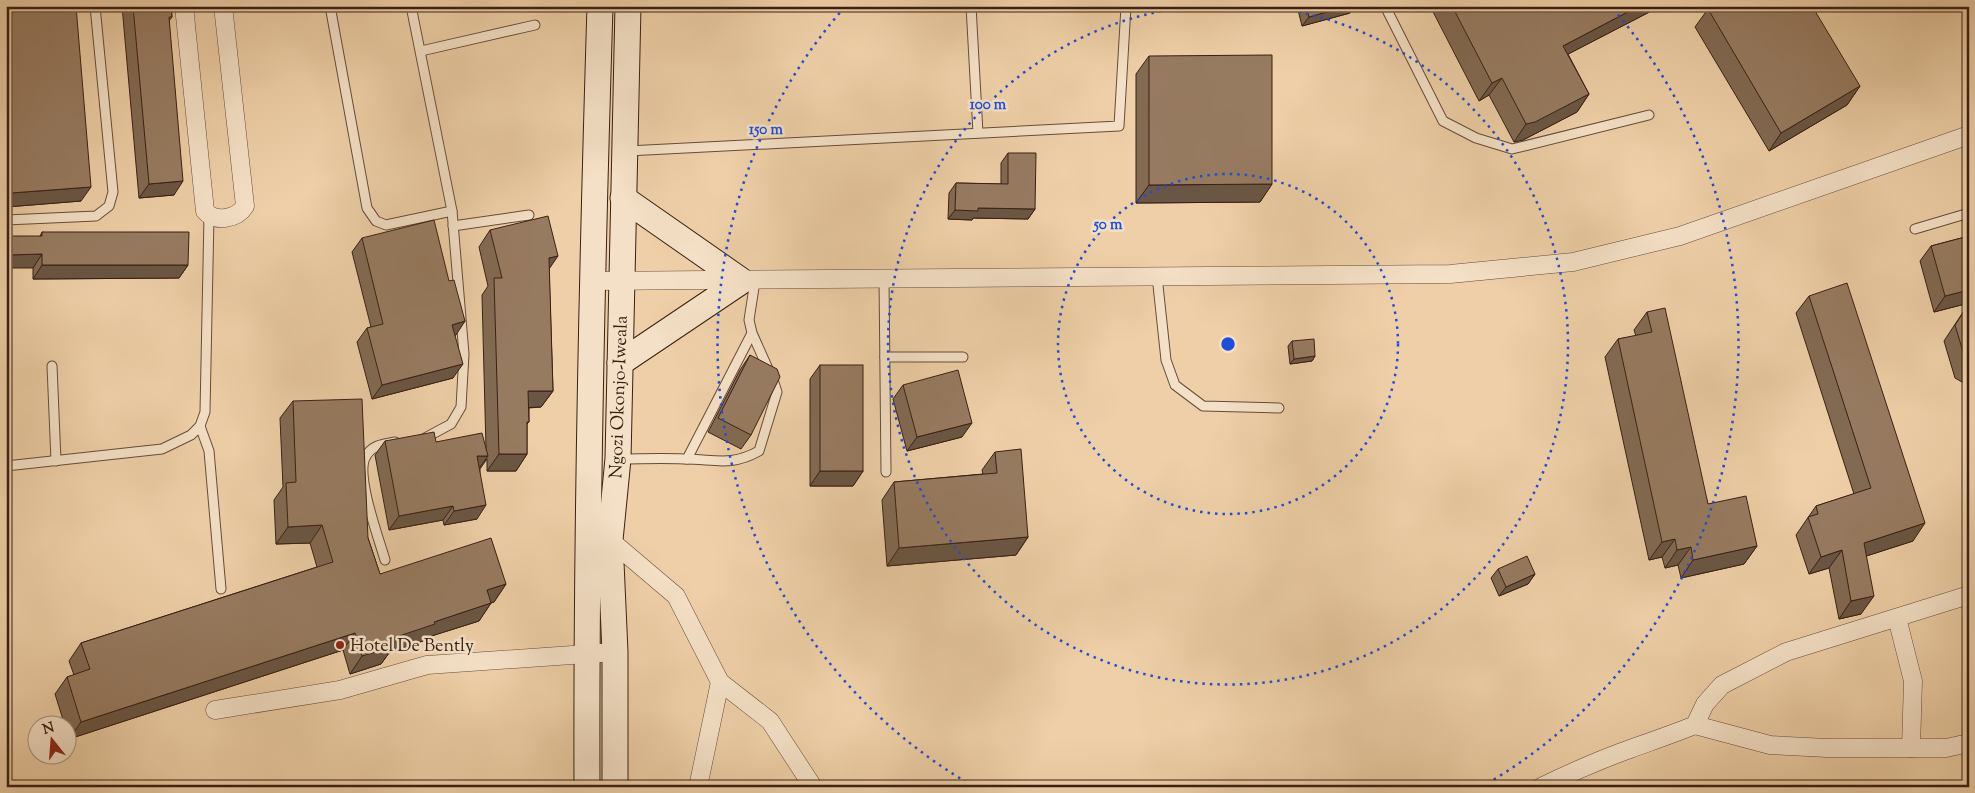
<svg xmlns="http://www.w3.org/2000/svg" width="1975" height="793" viewBox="0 0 1975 793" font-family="'Sorts Mill Goudy',serif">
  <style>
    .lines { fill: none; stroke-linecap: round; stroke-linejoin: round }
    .lane-casing { stroke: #664c3a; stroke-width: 11 }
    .street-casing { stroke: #664c3a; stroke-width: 19 }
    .secondary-casing { stroke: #392015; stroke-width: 27 }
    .lane { stroke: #f4e0c6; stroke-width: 9 }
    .street { stroke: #f4e0c6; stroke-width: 18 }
    .secondary { stroke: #f4e0c6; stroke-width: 25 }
    .wall { fill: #826a53; stroke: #392015 }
    .shaded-wall { fill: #6a5644; stroke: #392015 }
    .building { fill: #977b61; stroke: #392015 }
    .ring { fill: none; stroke: #1d4ed8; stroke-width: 2.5; stroke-dasharray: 2.5 5 }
    .poi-dot { fill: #8f2418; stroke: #f4e0c6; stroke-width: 2 }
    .labels { text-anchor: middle; stroke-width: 5; stroke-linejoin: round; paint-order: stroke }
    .street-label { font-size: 18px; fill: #392015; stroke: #f4e0c6 }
    .poi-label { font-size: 18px; fill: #392015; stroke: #f4e0c6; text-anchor: start }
    .centre { fill: #1d4ed8; stroke: #f4e0c6; stroke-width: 2.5 }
    .ring-label { font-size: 15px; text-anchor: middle; font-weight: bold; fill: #1d4ed8; stroke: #f4e0c6; stroke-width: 5; stroke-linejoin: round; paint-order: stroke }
  </style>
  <rect width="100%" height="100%" fill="#eecfa7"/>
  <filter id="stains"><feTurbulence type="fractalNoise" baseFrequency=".004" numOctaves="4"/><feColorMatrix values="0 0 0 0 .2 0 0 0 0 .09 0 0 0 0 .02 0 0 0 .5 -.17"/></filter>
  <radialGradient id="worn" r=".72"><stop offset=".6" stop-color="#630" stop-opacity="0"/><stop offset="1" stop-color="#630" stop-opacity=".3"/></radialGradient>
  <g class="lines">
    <defs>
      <g id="lane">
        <path d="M330,6L367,208L376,221L386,225L452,211"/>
        <path d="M411,6L452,211L464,354L461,407L451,424L425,438"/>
        <path d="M971,6L978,133"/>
        <path d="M1385,6L1443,121L1476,138L1512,149L1649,115"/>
        <path d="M421,51L535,25"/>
        <path d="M627,151L1119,126L1126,6"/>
        <path d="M6,220L96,216L109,206L113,192L95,6"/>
        <path d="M453,226L529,215"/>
        <path d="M1915,229L1969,213"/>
        <path d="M1157,276L1166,360L1175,385L1203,406L1279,408"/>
        <path d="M884,279L886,472"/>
        <path d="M885,357H963"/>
        <path d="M52,366L56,461"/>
        <path d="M200,426L209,451L221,589"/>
        <path d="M619,459C640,459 662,458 684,459C715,459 730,467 759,451L777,392L773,380L752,333L749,320L755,281"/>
        <path d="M687,459L752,333"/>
        <path d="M6,466L162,449L191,435L200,426L205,412L209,216"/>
        <path d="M385,560C379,539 356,477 365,458C371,445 383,444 395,442"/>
      </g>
      <g id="street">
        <path d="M184,6L205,211C215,223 237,219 245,206L223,6"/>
        <path d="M592,281L1450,274L1573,262L1680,236L1969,135"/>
        <path d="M610,540L676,596L720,682L770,721L813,787"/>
        <path d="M1897,618L1913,681L1911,748"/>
        <path d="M215,710L340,690L427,665L615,652"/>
        <path d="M1695,725L1770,745L1827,748H1946L1969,743"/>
        <path d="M698,787L720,682"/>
        <path d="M1541,787C1570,773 1599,760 1630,749C1652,741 1673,734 1695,725L1705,704L1722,685L1786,652L1969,595"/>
      </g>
      <g id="secondary">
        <path d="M620,363L742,281L623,198"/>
        <path d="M587,787C586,526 592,266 600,6"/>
        <path d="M615,787V652L610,540L618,459L628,6"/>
      </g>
    </defs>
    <use href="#lane" class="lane-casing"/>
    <use href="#street" class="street-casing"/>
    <use href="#secondary" class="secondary-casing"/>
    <use href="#lane" class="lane"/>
    <use href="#street" class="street"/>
    <use href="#secondary" class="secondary"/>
  </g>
  <g class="wall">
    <path d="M6,6L81,201L6,207Z"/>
    <path d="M122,6H171L172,17L169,21L174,195L139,198Z"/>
    <path d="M1297,6H1355L1350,13L1302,26Z"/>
    <path d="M1430,6H1661L1568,54L1589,94L1577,112L1523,140L1514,142L1489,95L1479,101Z"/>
    <path d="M1708,9L1860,86L1847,105L1769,151L1695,27Z"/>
    <path d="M1149,56L1272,184L1260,202L1136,203V74Z"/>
    <path d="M1008,153L1035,209L1028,219L973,218L972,220L948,219L949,193L956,183L1001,184V163Z"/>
    <path d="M490,230L549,269L553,391L541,407L529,408V422L527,424V454L516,471H487V459L480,469L477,519L444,525L443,520L389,530L375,455L385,441L436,442L486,449L482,295L488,286L479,247Z"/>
    <path d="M42,232L188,265L179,278L33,279V268L40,236Z"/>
    <path d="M1969,236V386L1955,378L1944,341L1969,303L1934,312L1920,261L1931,246Z"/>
    <path d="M362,238L449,281L465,321L455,335L453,378L372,399L357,342L367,328L371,327L352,252Z"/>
    <path d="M1809,296L1913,541L1866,556L1861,614L1839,619L1829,568L1809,574L1796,535L1816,506L1854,494L1796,313Z"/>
    <path d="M1647,312L1708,504L1757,546L1744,564L1681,578L1678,565L1665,568L1662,557L1649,560L1605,357L1618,339L1636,336L1634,330Z"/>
    <path d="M1292,341L1315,356L1312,361L1290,364L1288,346Z"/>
    <path d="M750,355L751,435L741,449L708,432L740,370Z"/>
    <path d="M820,365L863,471L853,486H810V379Z"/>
    <path d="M903,385L962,437L907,451L893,399Z"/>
    <path d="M293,401L368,538L380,574L506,584L494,602L491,603L479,621L425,638L423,641L389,653L381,664L350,674L343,650L69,739L68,733V726H65L55,694L67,677L74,675L69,661L81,643L317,567L310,543L276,544L274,500L283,487L280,418Z"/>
    <path d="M1969,410V432L1965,416Z"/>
    <path d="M995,452L1028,537L1016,555L887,566L882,500L894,482L983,474L982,470Z"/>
    <path d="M1498,569L1535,574L1528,584L1499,596L1491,578Z"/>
  </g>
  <g class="shaded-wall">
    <path d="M1348,6H1355L1350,13L1302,26L1309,17Z"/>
    <path d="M1639,6H1661L1551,63L1563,46Z"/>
    <path d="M1502,78L1489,95L1479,101L1492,83Z"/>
    <path d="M1860,86L1847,105L1769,151L1781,133Z"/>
    <path d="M1589,94L1577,112L1523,140L1514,142L1526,124Z"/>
    <path d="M183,181L174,195L139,198L149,184Z"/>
    <path d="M1272,184L1260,202L1136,203L1149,185Z"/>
    <path d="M91,187L81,201L6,207V201L11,193Z"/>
    <path d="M978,208L1035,209L1028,219L973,218L972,220L948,219L955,210Z"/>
    <path d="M42,254L33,268H6V255Z"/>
    <path d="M558,256L547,272L549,258Z"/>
    <path d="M42,265H188L179,278L33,279Z"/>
    <path d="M1969,290V303L1934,312L1945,296Z"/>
    <path d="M465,321L456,335L442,339L452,325Z"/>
    <path d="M1315,356L1312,361L1290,364L1294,359Z"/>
    <path d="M463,364L453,378L372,399L382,385Z"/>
    <path d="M528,391H553L541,407L516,408Z"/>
    <path d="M972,423L962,437L907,451L917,437Z"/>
    <path d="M499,454H527L516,471H487Z"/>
    <path d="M477,456H488L478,470Z"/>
    <path d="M820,471H863L853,486H810Z"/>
    <path d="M486,505L477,519L444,525L454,511Z"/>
    <path d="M453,506L443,520L389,530L399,516Z"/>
    <path d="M1925,523L1913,541L1851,561L1864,543Z"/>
    <path d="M322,525L310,543L276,544L288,527Z"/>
    <path d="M1028,537L1016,555L887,566L899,548Z"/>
    <path d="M1675,539L1662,557L1649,560L1662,542Z"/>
    <path d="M1757,546L1744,564L1681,578L1693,560Z"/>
    <path d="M1691,547L1678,565L1665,568L1677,550Z"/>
    <path d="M1842,550L1829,568L1809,574L1821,557Z"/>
    <path d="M1535,574L1528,584L1499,596L1506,587Z"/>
    <path d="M506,584L494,602L475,608L487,590Z"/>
    <path d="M1874,596L1861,614L1839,619L1851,601Z"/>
    <path d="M491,603L479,621L425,638L423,641L389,653L381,664L350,674L362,656L390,639L434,622Z"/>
    <path d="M355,633L343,650L69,739L81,722Z"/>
  </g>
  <g class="building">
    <path d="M6,6H76L91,187L11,193L6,136Z"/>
    <path d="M133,6H171L172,17H169L183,181L149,184Z"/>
    <path d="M1306,6H1348L1309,17Z"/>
    <path d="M1452,6H1639L1563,46L1589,94L1535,122L1526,124L1502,78L1492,83Z"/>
    <path d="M1713,6H1812L1860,86L1781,133L1708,9Z"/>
    <path d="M1272,55V184L1149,185V56Z"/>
    <path d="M1008,153H1036L1035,209L978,208V211L955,210L956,183L1008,184Z"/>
    <path d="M548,216L558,256L549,258L553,391H528L529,422H527V454H499L494,278H502L490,230Z"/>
    <path d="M434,220L449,281L454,280L465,321L452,325L463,364L382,385L367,328L383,324L362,238Z"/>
    <path d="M42,232H189L188,265H42V254L6,255V236H42Z"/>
    <path d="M1969,236V290L1945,296L1931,246Z"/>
    <path d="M1847,283L1925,523L1864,543L1874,596L1851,601L1842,550L1821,557L1808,517L1818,514L1816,506L1871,488L1809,296Z"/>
    <path d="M1969,304V364L1966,362L1955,325Z"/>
    <path d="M1665,308L1708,504L1746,496L1757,546L1693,560L1691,547L1677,550L1675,539L1662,542L1618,339L1652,332L1647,312Z"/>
    <path d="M1314,339L1315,356L1294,359L1292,341Z"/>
    <path d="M750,355L777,369L780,377L751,435L718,418Z"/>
    <rect x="820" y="365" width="43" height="106"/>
    <path d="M958,370L972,423L917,437L903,385Z"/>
    <path d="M362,399L368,538L380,574L491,538L506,584L487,590L491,603L434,622L435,624L390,639L393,647L362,656L355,633L81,722L67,677L90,669L81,643L333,562L322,525L288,527L286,483L296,482L293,401Z"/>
    <path d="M434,432L436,442L482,433L488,456H477L486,505L454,511L453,506L399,516L385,441Z"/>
    <path d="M1021,449L1028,537L899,548L894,482L997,473L995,452Z"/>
    <path d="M1527,556L1535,574L1506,587L1498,569Z"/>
  </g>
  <g class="ring">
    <circle cx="1228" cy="344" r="170"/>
    <path d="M1269 7A340 340 0 1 1 1187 7"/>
    <path d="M973 786A510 510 0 0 1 843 9M1613 9A510 510 0 0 1 1483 786"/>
  </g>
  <circle class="poi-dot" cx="340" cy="645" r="5"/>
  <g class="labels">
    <g class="street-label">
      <text transform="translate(618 397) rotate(-88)" y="6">Ngozi Okonjo-Iweala</text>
    </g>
    <g class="poi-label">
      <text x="350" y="651">Hotel De Bently</text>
    </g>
  </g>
  <circle cx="1228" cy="344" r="8" class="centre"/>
  <g class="ring-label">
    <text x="988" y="109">100 m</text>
    <text x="766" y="134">150 m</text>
    <text x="1108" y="229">50 m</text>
  </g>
  <rect width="1975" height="793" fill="none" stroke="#eecfa7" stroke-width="25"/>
  <rect x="8" y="8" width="1960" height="778" fill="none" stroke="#392015" stroke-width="2.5"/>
  <rect x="12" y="12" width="1950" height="768" fill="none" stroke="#392015"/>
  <g transform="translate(52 740) rotate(343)"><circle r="24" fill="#f4e0c6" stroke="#a9937f"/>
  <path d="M0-4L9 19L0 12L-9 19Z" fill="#8f2418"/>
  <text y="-8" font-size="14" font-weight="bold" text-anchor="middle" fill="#392015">N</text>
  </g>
  <rect width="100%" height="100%" filter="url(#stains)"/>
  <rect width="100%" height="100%" fill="url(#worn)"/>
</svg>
